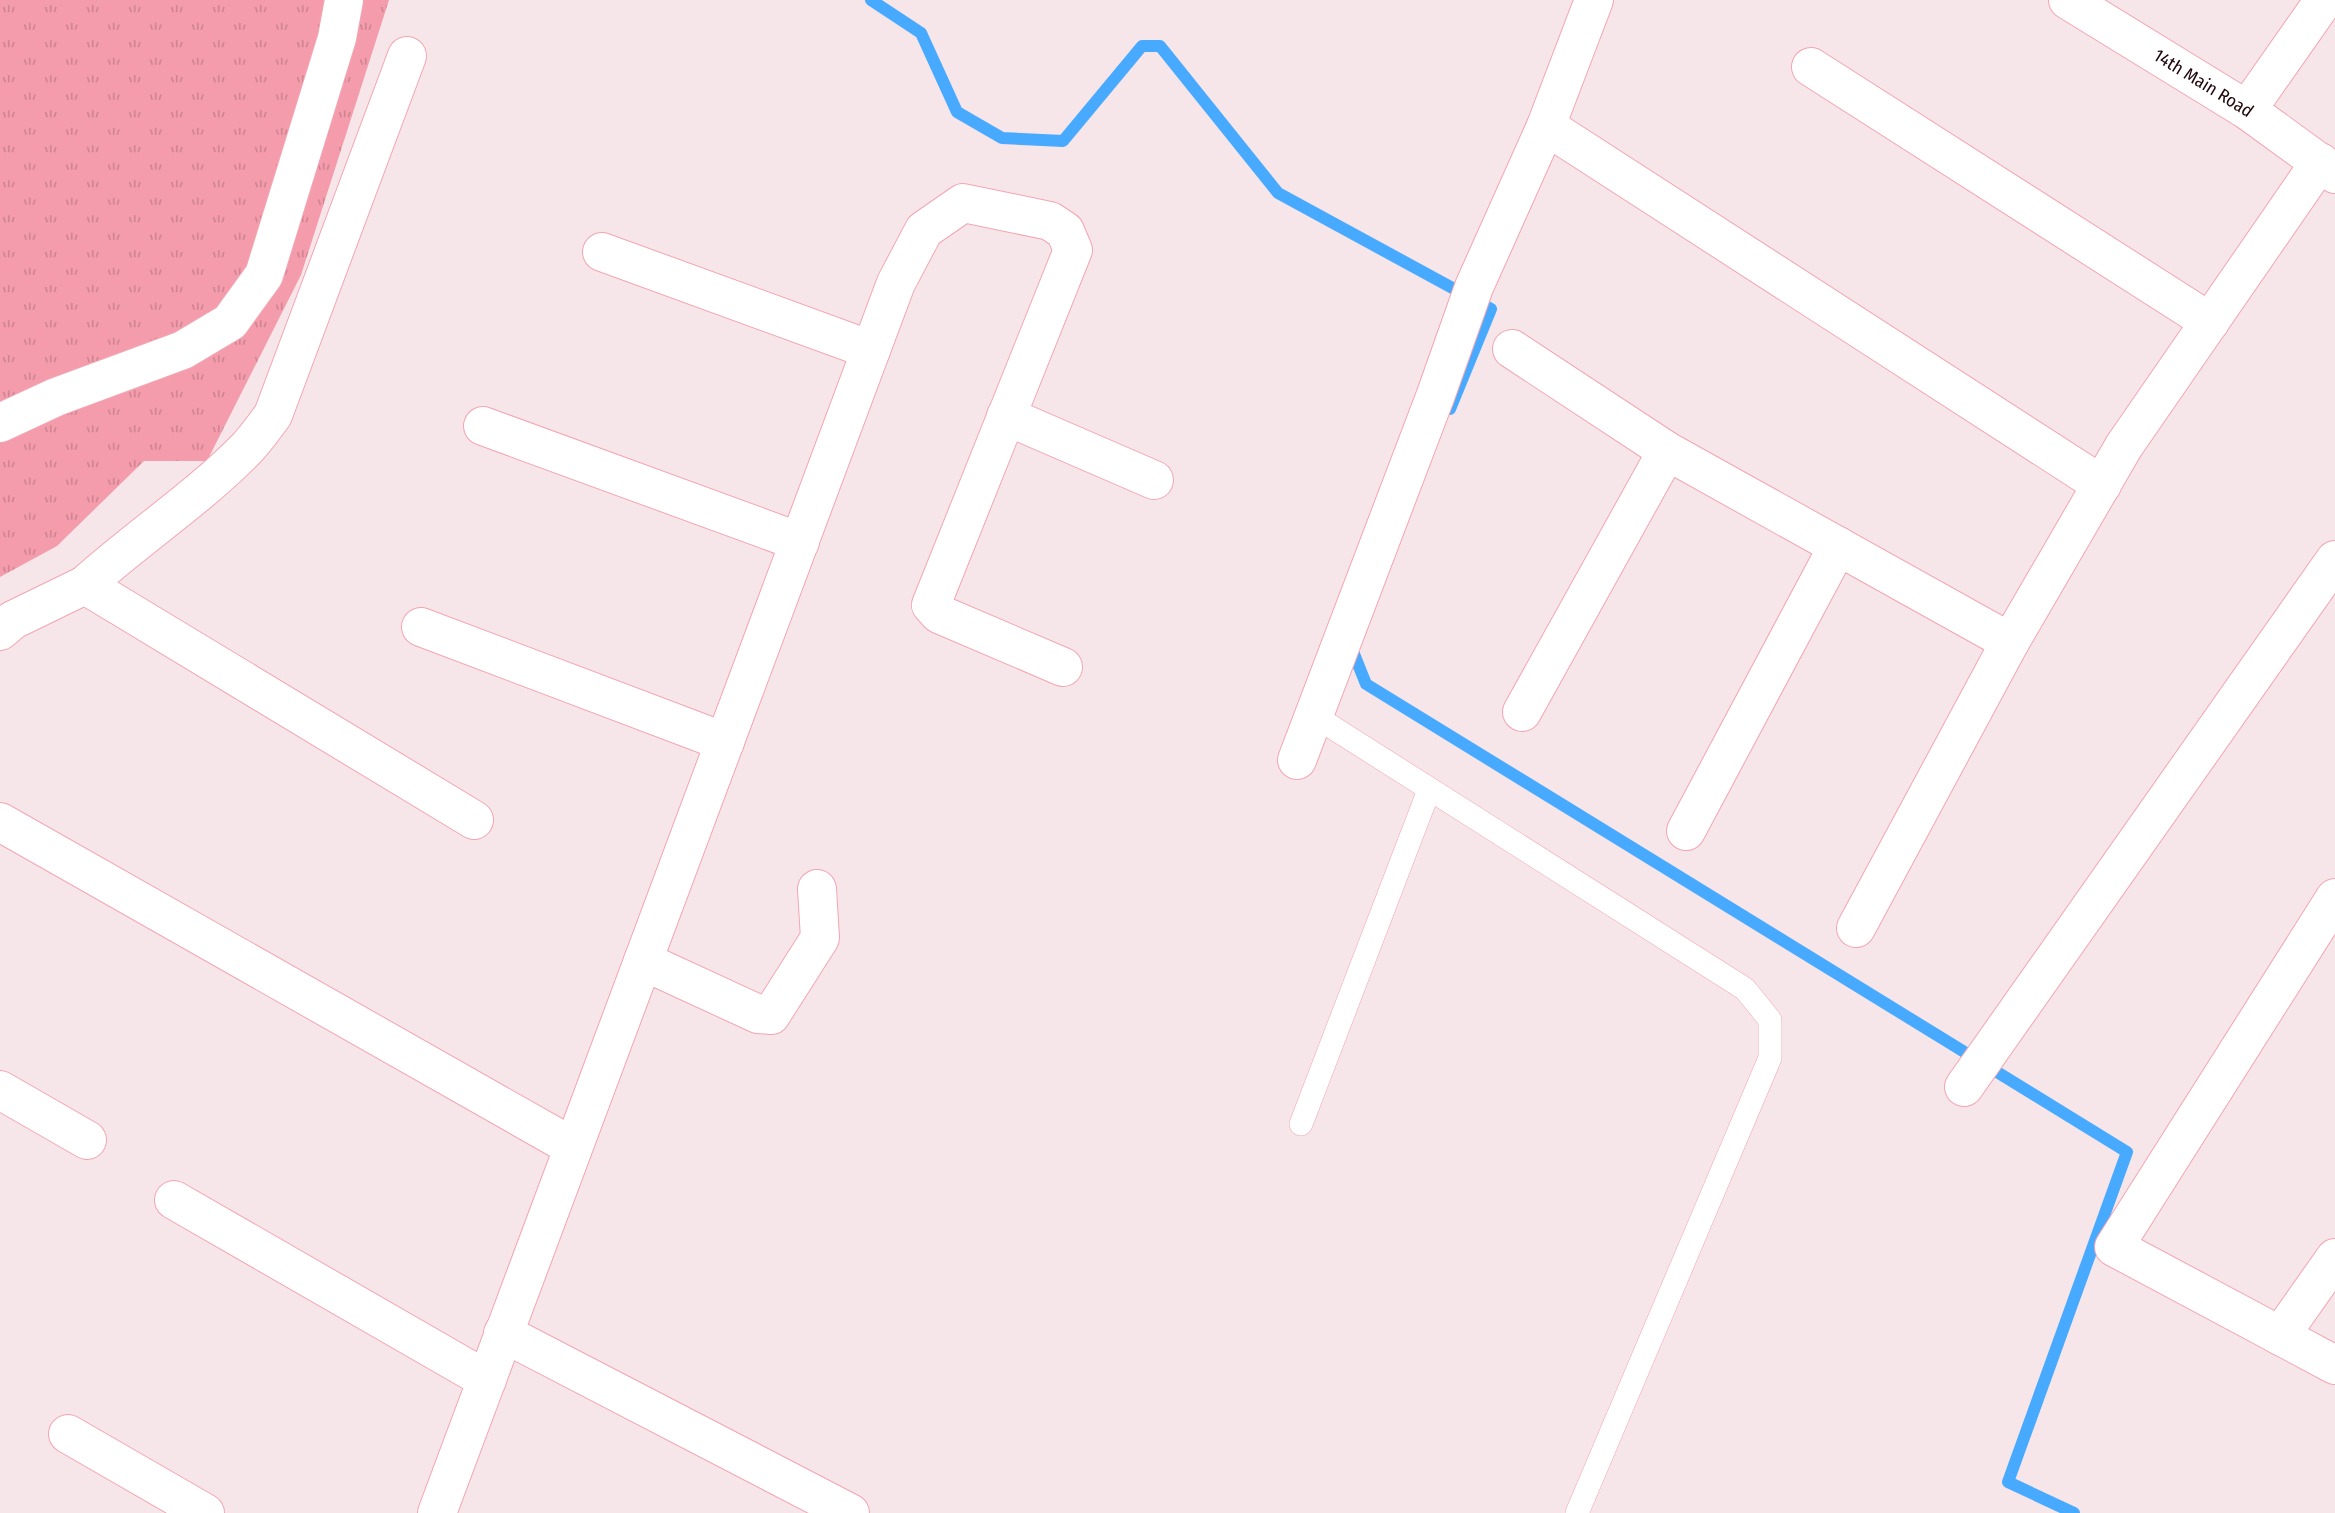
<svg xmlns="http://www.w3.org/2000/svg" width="2335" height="1513" viewBox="0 0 2335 1513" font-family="'Fira Sans Condensed',sans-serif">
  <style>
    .grass { fill: url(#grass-tufts) }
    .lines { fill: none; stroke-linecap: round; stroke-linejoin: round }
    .stream { stroke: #48aaff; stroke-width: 12 }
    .lane-casing { stroke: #f3a5b2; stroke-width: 24 }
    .street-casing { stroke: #f3a5b2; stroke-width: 40 }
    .lane { stroke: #fff; stroke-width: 23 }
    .street { stroke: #fff; stroke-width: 38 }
    .labels { text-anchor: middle; stroke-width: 5; stroke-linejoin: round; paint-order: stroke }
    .street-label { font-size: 18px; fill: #1f050b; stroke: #fff }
  </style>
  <defs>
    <pattern id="grass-tufts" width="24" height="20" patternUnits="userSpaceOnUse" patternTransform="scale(1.75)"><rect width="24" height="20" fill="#f49cac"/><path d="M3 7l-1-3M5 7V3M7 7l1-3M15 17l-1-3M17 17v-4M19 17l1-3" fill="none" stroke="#d18593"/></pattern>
  </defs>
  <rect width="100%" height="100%" fill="#f7e6e9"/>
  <path class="grass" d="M0,0H389L301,275L207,461H144L57,546L0,577Z"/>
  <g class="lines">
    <g class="stream">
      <path d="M871,0L921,33L957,112L1002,138L1063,141L1142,46H1160L1278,193L1491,309L1450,409"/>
      <path d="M1353,646L1352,649L1366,684L2127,1152L2008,1482L2074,1513"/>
    </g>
    <defs>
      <g id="lane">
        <path d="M1313,715L1745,989L1770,1020V1058L1577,1513"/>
        <path d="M1301,1124L1429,790"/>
      </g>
      <g id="street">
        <path id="s1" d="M2068,0L2247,110L2335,174"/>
        <path d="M1811,67L2210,322"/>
        <path d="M2247,110L2324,0"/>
        <path d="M1546,126L2102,485"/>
        <path d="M602,252L871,350"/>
        <path d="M1512,349L1667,451L2010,642"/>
        <path d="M1006,416L1154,480"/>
        <path d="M0,423L56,397L183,350L230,322L264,275L337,38L344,0"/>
        <path d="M483,426L800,542"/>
        <path d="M85,585C137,538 197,499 246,449C256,439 264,427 273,415L407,56"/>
        <path d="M421,627L725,742"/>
        <path d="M0,631L13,620L85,585L474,820"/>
        <path d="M1522,712L1667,451"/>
        <path d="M1297,760L1435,397L1474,287L1546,126L1594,0"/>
        <path d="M0,822L573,1147"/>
        <path d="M1686,831L1838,546"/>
        <path d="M2335,898L2114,1247L2335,1365"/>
        <path d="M1856,928L2010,642L2124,446L2320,162"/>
        <path d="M643,961L758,1014L771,1015L820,938L817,889"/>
        <path d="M1964,1087L2335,560"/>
        <path d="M0,1090L87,1140"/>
        <path d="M174,1200L487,1380"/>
        <path d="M503,1333L850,1513"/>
        <path d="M2280,1336L2335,1258"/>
        <path d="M68,1434L205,1513"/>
        <path d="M437,1513L896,283L924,230L963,203L1050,221L1065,231L1073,250L931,605L939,614L1063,667"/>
      </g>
    </defs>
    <use href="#lane" class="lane-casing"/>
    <use href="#street" class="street-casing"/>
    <use href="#lane" class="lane"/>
    <use href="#street" class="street"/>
  </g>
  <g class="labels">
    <g class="street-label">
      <text dy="6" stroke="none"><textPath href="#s1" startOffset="159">14th Main Road</textPath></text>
    </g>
  </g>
</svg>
